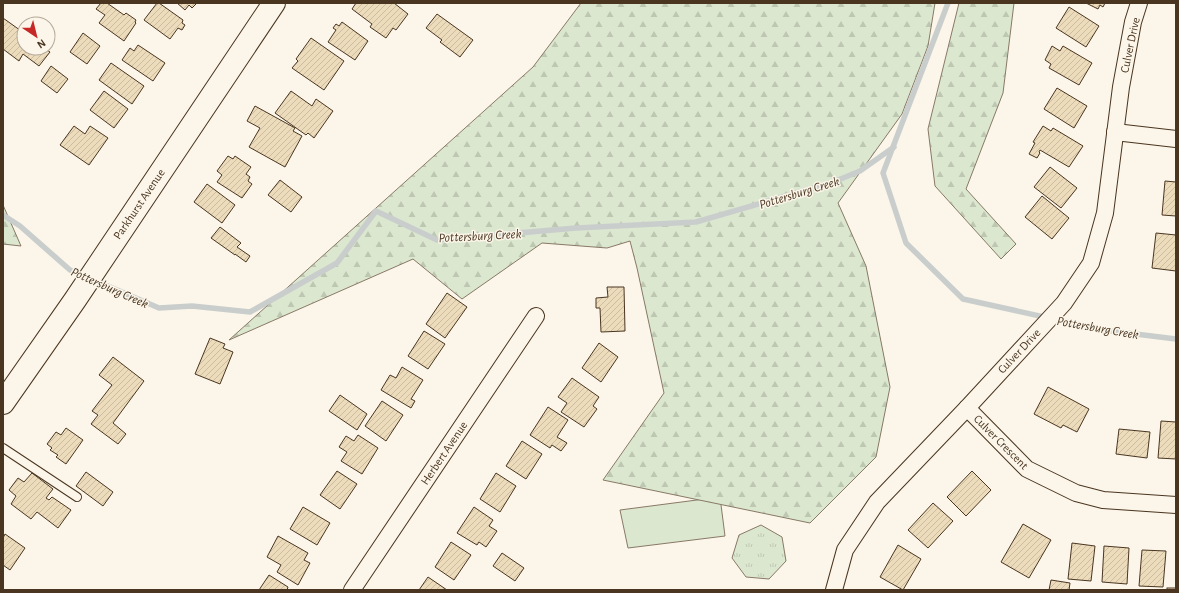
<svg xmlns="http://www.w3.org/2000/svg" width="1179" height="593" viewBox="0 0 1179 593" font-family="'Alegreya Sans',sans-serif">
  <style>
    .green { fill: #dce7d0; stroke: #887966 }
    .forest { fill: url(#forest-firs); stroke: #887966 }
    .park { fill: url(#park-tufts); stroke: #887966 }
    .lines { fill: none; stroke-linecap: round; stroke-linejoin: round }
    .stream { stroke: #c9cecd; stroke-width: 5.5 }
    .building { fill: url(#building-hatch); stroke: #4a3520 }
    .lane-casing { stroke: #4a3520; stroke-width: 10 }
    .street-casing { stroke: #4a3520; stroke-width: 18 }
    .secondary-casing { stroke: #4a3520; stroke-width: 24 }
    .lane { stroke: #fbf6e9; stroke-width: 8 }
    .street { stroke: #fbf6e9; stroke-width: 16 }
    .secondary { stroke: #fbf6e9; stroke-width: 22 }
    .labels { text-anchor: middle; stroke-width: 3; stroke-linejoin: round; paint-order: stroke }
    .street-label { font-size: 12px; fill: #4a3520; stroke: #fbf6e9 }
    .water-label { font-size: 13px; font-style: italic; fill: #4a3520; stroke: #fbf6e9 }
  </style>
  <defs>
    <pattern id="forest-firs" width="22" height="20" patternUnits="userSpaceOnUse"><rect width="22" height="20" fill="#dce7d0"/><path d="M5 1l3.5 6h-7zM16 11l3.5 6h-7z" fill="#bec7b2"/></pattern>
    <pattern id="park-tufts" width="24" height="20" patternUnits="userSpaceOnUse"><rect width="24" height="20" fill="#dce7d0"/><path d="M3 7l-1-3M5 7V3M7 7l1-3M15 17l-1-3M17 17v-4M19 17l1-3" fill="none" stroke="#bec7b2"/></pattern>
    <pattern id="building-hatch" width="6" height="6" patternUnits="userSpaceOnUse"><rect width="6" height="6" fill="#ecdcbc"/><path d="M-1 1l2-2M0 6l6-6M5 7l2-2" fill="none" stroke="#ccbda1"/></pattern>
  </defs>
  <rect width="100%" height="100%" fill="#fbf6e9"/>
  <path class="green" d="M720,497L725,536L628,548L620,510Z"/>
  <g class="forest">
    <path d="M581,3H935L928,46L902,114L838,203L866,266L890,387L876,457L810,523L603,480L664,393L637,268L630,241L607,248L542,243L462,299L413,259L229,340L533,67Z"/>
    <path d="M959,3H1014L1003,93L966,189L1016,244L1001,259L935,186L928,129Z"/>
    <path d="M3,205L21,246L3,244Z"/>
  </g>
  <path class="park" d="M761,525L782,537L786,561L769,579L746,577L732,558L739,535Z"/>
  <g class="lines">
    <g class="stream">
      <path d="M948,3L883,173L906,243L963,299L1103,330L1176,339"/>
      <path d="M3,215L20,226L70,270L86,277"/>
      <path d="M94,280L159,308L192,306L250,312L337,263L376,211L437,240L576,228L696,222L831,183L860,171L894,147"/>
    </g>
  </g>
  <g class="building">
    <path d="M101,3H107L124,15L126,13L136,20L135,22L136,23L124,41L99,23L105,15L96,9Z"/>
    <path d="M157,3H159L183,20L182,23L185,25L182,30L178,28L170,39L144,20Z"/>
    <path d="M177,3H197L192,8L189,5L185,10Z"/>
    <path d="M356,3H394L408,14L396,30L393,28L386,38L370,27L372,24L352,9Z"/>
    <path d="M1086,3H1105L1103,7L1100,5L1098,9Z"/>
    <path d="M1069,7L1099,26L1086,47L1056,28Z"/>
    <path d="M437,14L473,40L460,57L440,42L442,40L426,28Z"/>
    <path d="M3,18L24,33V48H44L50,52L39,66L23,54L19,61L3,49Z"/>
    <path d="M342,22L368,41L355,60L328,42L336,30L333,28L336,24L339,26Z"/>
    <path d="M83,33L100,46L87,64L70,52Z"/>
    <path d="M311,38L344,61L324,90L292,68L298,61L296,59Z"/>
    <path d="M138,45L165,63L153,81L122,60L130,48L134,51Z"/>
    <path d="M1052,46L1060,51L1063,46L1092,63L1079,85L1049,68L1051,64L1045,60Z"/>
    <path d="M111,63L144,86L132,104L99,80Z"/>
    <path d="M51,66L68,79L57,93L41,81Z"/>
    <path d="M1057,88L1087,106L1074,128L1044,109Z"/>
    <path d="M104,91L128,109L114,128L90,110Z"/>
    <path d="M291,91L312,106L316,99L333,111L314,138L308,133L306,135L275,113Z"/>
    <path d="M255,106L295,128L293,131L302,136L285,167L249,147L260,128L247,121Z"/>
    <path d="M74,126L85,134L90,126L108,138L89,165L60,145Z"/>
    <path d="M1043,126L1051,131L1053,128L1083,146L1069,167L1040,150L1039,152L1040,153L1037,158L1029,154L1035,143L1033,142Z"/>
    <path d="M228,156L233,159L235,156L251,167L246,174L250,177L248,181L252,184L242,198L217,182L222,175L217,171Z"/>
    <path d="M1050,167L1077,188L1061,208L1034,187Z"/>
    <path d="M280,180L302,197L291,212L268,195Z"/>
    <path d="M1165,181L1176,182V216L1162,215Z"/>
    <path d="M207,184L235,205L222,223L194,202Z"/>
    <path d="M1042,196L1069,218L1052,239L1025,217Z"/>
    <path d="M220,227L241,243L237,247L250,256L246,262L235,254V255L211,238Z"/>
    <path d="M1156,233L1176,235V271L1152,268Z"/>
    <path d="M607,287H624L625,331L601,332L600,308H596V298L608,297Z"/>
    <path d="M447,293L467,307L445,338L426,324Z"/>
    <path d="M424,331L445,344L428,369L408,356Z"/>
    <path d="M210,338L225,344L223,348L233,352L220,384L195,374Z"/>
    <path d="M599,343L618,357L601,382L582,368Z"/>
    <path d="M113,357L144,381L113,423L126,434L118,444L91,424L98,415L92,411L112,385L99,375Z"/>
    <path d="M402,367L423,380L411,399L415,401L411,408L381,390L390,375L396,378Z"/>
    <path d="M572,378L599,397L593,406L597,409L584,427L561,412L567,403L558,397Z"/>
    <path d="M1048,387L1089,409L1077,432L1063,425L1061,428L1034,414Z"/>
    <path d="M340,395L367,414L357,430L329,411Z"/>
    <path d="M382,401L403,415L386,441L365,426Z"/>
    <path d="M548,407L568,420L557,437L567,443L561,451L552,445L550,448L530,435Z"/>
    <path d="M1161,421L1176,422V459L1158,458Z"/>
    <path d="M66,428L83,440L66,464L56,457L58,455L50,450L52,448L47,444L56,432L61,435Z"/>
    <path d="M1119,429L1150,432L1147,458L1116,454Z"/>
    <path d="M358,435L378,448L362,474L341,461L347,452L339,447L346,436L354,441Z"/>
    <path d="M522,441L542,454L526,479L506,466Z"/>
    <path d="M337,471L357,484L340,509L320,495Z"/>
    <path d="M972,471L991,490L966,516L947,497Z"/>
    <path d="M86,472L113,492L103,506L76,486Z"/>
    <path d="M32,473L53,489L46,498L49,500L52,497L71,510L58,528L37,512L31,519L11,504L16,496L9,490L18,478L24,482Z"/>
    <path d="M496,473L516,486L500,512L480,499Z"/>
    <path d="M933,503L953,521L928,548L908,530Z"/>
    <path d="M303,507L330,523L317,545L290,529Z"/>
    <path d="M474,507L493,520L489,526L497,531L486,547L479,542L477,545L457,533Z"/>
    <path d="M1023,524L1051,540L1029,578L1001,562Z"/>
    <path d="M5,534L25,548L10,570L3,565V538Z"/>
    <path d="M278,536L308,553L304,560L310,563L298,585L277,572L281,565L267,557Z"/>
    <path d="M451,542L471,555L454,580L435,567Z"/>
    <path d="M1072,543L1095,546L1091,581L1068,579Z"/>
    <path d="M898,545L921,559L903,590L880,577Z"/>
    <path d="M1104,546L1129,548L1127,584L1102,582Z"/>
    <path d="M1142,550L1166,551L1163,587L1139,586Z"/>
    <path d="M502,553L524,568L515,581L493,566Z"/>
    <path d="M269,575L288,587L287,590H259Z"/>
    <path d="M428,577L447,590H419Z"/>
    <path d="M1051,580L1070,583L1069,590H1049Z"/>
    <rect x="1167" y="588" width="9" height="2"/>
  </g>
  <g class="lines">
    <defs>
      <path id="lane" d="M3,448L77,497"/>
      <g id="street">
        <path d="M1115,132L1176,139"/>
        <path d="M967,408L1027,469L1076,493L1103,500L1176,505"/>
        <path d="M352,590L536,316"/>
        <path d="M834,590L845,550L877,502L967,408L1064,303L1091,263L1105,213L1121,87L1133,22L1139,3"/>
      </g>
      <path id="secondary" d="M3,403L75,300L274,3"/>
    </defs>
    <use href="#lane" class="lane-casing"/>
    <use href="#street" class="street-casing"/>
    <use href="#secondary" class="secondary-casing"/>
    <use href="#lane" class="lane"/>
    <use href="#street" class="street"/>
    <use href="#secondary" class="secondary"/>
  </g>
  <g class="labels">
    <g class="street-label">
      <text transform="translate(1130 45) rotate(-78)" y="4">Culver Drive</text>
      <text transform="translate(139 204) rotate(-56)" y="4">Parkhurst Avenue</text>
      <text transform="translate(1019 351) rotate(-47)" y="4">Culver Drive</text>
      <text transform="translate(1001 442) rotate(45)" y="4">Culver Crescent</text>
      <text transform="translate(444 453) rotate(-56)" y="4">Herbert Avenue</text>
    </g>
    <g class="water-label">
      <text transform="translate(799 192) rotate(-17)" y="5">Pottersburg Creek</text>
      <text transform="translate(480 235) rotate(-3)" y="5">Pottersburg Creek</text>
      <text transform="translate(110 287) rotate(24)" y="5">Pottersburg Creek</text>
      <text transform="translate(1098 327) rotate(10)" y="5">Pottersburg Creek</text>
    </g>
  </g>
  <rect width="1179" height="593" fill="none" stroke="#4a3520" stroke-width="8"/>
  <g transform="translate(36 36) rotate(145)"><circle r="19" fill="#fbf6e9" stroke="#b4a999"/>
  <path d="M0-3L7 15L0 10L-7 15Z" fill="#c62828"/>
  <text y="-6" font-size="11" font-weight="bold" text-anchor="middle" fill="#4a3520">N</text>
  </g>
</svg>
